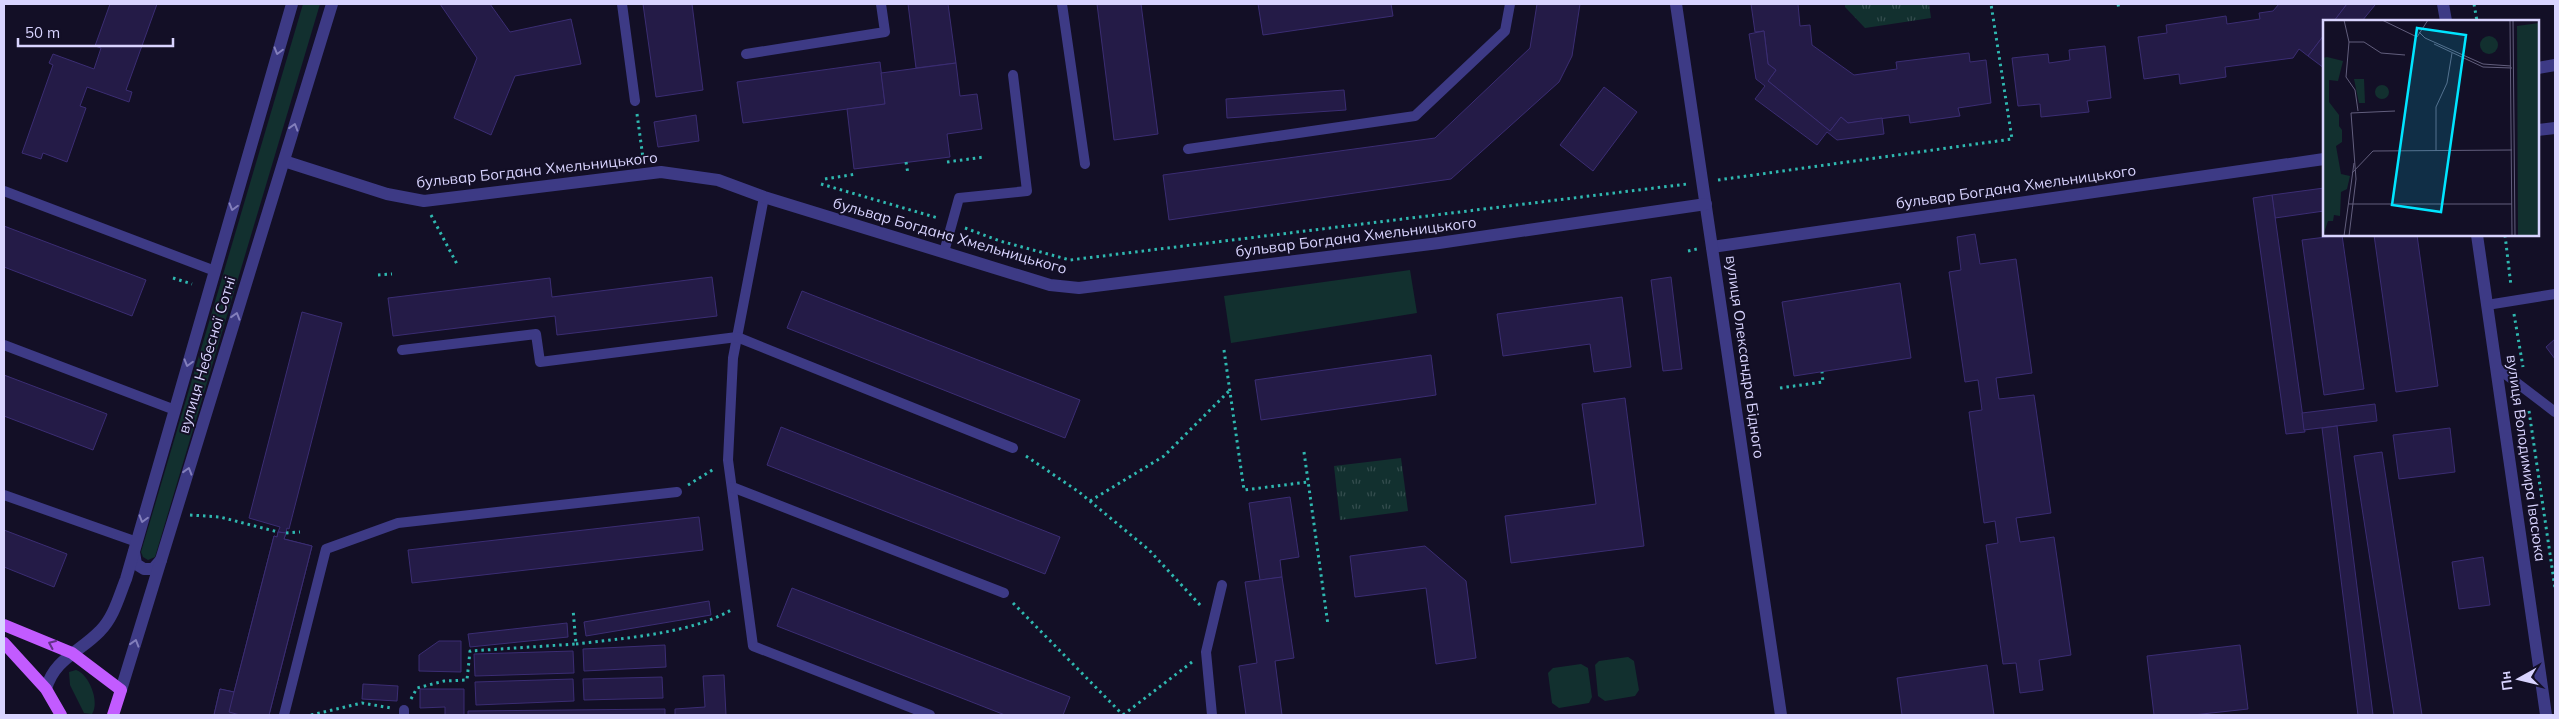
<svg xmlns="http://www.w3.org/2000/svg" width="2559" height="719" viewBox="0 0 2559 719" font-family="Mulish,sans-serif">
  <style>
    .grass { fill: #12302f }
    .park { fill: url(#park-tufts) }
    .building { fill: #241b47; stroke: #3b2d73 }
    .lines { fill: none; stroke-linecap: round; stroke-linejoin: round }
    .path { stroke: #2fb8b0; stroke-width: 3; stroke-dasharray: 2.5 4; stroke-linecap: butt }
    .service { stroke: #3d3a85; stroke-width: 10 }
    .pedestrian { stroke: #3d3a85; stroke-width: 12 }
    .minor { stroke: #3d3a85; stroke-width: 12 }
    .tertiary { stroke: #3d3a85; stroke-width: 12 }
    .primary { stroke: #c25bff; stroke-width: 12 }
    .oneway { stroke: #837fbc }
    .oneway2 { stroke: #623188 }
    .labels { text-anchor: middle; stroke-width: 4; stroke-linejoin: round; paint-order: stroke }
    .street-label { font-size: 15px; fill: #d9d4ff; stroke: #130f26 }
    .inset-road { fill: none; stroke: #625e7d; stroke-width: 1 }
    .view { fill: #00e5ff; fill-opacity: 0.15; stroke: #00e5ff; stroke-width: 2.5 }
    .inset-edge { fill: none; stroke: #d9d4ff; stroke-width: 2.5 }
  </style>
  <defs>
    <pattern id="park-tufts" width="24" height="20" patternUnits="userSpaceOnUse" patternTransform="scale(1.25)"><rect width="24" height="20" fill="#12302f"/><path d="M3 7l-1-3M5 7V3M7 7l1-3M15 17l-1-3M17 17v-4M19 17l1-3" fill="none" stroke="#344d4e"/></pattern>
  </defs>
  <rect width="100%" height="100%" fill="#130f26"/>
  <g class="grass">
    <path d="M303,4H320L155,557L148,560L143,557L141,552Z"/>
    <path d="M1410,270L1417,313L1231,343L1224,296Z"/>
    <path d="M1628,657L1634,661L1639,690L1635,696L1605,701L1598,696L1595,665L1599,661Z"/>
    <path d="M1581,664L1588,668L1592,697L1589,703L1559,708L1552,703L1548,673L1553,668Z"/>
    <path d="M76,670C89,674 100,702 92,714L84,713L70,685L69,672Z"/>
  </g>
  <g class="park">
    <path d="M1845,4H1929L1931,18L1865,28L1845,7Z"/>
    <path d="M1401,458L1408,511L1340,520L1334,466Z"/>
  </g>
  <g class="building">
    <path d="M110,4H157L126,90L132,92L129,102L87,87L80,106L86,108L67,162L43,153L41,159L22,153L53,65L49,63L53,54L94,69L101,48L95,46Z"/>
    <path d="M440,4H490L510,32L571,19L581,64L515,76L491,135L454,118L477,58Z"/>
    <path d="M643,4H692L703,90L656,97Z"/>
    <path d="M908,4H948L956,63L916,68Z"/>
    <path d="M1097,4H1141L1158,134L1114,140Z"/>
    <path d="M1258,4H1391L1393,16L1263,35Z"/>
    <path d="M1537,4H1580L1572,56L1559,82L1451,179L1169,220L1163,175L1435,138L1530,48Z"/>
    <path d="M1751,4H1798L1800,26L1810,25L1812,45L1854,75L1897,69L1896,62L1969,53L1970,62L1986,60L1991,103L1958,108L1960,116L1910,123L1909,115L1848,123L1841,117L1830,131L1768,81L1776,70L1768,64L1764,31L1755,32Z"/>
    <path d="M2279,4H2347L2334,21H2324V35L2308,56L2299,49L2293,58L2225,67L2226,77L2180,84L2179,74L2144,79L2138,37L2167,33L2166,25L2226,16L2227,24L2260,19L2259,13L2273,11Z"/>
    <path d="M2347,4H2374L2375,5L2362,21H2334Z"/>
    <path d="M1764,31L1768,64L1776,70L1768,81L1830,131L1841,117L1848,123L1882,118L1884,134L1837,140L1827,132L1817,145L1755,99L1765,86L1756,79L1749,34Z"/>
    <path d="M2324,35V68L2308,56Z"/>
    <path d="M2105,46L2111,98L2087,101L2089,112L2041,117L2040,104L2018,106L2012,58L2048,54L2049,63L2070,60L2069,50Z"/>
    <path d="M880,62L885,104L743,123L737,82Z"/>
    <path d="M956,63L960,96L977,94L982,129L947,134L950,157L854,169L847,109L885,104L881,73Z"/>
    <path d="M1604,87L1637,112L1593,171L1560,145Z"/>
    <path d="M1344,90L1346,110L1227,118L1226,99Z"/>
    <path d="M696,115L699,141L658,147L654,122Z"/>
    <path d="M2324,188V211L2275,218L2272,195Z"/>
    <path d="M2272,195L2305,432L2286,434L2253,198Z"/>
    <path d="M4,226L146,280L132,316L4,267Z"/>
    <path d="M1975,234L1980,264L2016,259L2032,373L1996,378L1999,399L2034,395L2051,513L2016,518L2020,542L2054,537L2071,655L2039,660L2043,690L2020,693L2016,663L2003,664L1986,545L1998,543L1995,521L1984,523L1969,412L1982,410L1978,380L1965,382L1949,272L1961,270L1957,237Z"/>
    <path d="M2342,235L2364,389L2324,395L2302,240Z"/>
    <path d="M2374,235H2417L2438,386L2396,392Z"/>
    <path d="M712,277L717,316L557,335L555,316L393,336L388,298L550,278L552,297Z"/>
    <path d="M1671,277L1682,369L1663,371L1651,280Z"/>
    <path d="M1900,283L1911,358L1794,376L1782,302Z"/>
    <path d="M802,291L1080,400L1065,438L787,328Z"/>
    <path d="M1622,297L1631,367L1594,372L1590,344L1503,356L1497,314Z"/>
    <path d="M302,312L342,323L289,529L287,528L286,533L278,532L280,527L249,518Z"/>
    <path d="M2555,339V359L2546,347Z"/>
    <path d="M1431,355L1436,395L1261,420L1255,380Z"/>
    <path d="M4,375L107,414L93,450L4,416Z"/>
    <path d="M1625,398L1644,546L1511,563L1505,516L1596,504L1582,404Z"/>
    <path d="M2375,404L2377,421L2304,430L2302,413Z"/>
    <path d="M2337,426L2373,715H2358L2322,428Z"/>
    <path d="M781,427L1060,537L1045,574L767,465Z"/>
    <path d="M2450,428L2455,472L2399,479L2393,435Z"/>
    <path d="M2382,452L2422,715H2394L2354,456Z"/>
    <path d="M1290,497L1299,557L1280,560L1282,577L1260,580L1249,503Z"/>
    <path d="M699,517L703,550L412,583L408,550Z"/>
    <path d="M4,530L67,554L54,587L4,567Z"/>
    <path d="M278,532L286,533L284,539L312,546L269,715H240L229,712L274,536L277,537Z"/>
    <path d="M278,532L286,533L284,539L312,546L269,715H214L220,689L234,692L274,536L277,537Z"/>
    <path d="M1425,546L1466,581L1476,658L1436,664L1426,588L1355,597L1350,556Z"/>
    <path d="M2483,557L2490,605L2459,609L2452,562Z"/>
    <path d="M1282,577L1294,658L1275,661L1282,715H1246L1239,666L1257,663L1245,582Z"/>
    <path d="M792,588L1070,697L1063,715H1005L777,626Z"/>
    <path d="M709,601L711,615L586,636L584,622Z"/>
    <path d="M567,623L568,637L470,647L468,634Z"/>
    <path d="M439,641H461V672L419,671V655Z"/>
    <path d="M665,645L666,667L584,671L583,649Z"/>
    <path d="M2240,645L2248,709L2193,715H2154L2147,656Z"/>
    <path d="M573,651L574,673L475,676L474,654Z"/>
    <path d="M1987,665L1994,715H1902L1897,678Z"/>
    <path d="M724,675L726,715H675V709L705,707L703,676Z"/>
    <path d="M662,677L663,698L584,700L583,679Z"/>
    <path d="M573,679L574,701L476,705L475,682Z"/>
    <path d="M363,684L398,686L397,701L362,699Z"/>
    <path d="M220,689L234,692L229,712L240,715H214Z"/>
    <path d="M420,689H464V715H445V707L420,708Z"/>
    <path d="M665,709V715H468V711Z"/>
  </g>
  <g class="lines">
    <g class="path">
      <path d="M2118,4L2119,9"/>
      <path d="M2474,4L2477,21"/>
      <path d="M637,114L643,158"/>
      <path d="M906,162L908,174"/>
      <path d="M947,162L984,157"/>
      <path d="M825,179L856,174"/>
      <path d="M1718,180L2012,139L1991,4"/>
      <path d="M821,184L938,218"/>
      <path d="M431,215L458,266"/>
      <path d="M965,228L1000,241L1070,260L1687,184"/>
      <path d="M2505,235L2511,286"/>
      <path d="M1688,251L1697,249"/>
      <path d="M378,275L392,274"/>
      <path d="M173,278L192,284"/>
      <path d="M2514,314L2523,367"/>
      <path d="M1224,350L1244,490L1308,482"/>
      <path d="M1780,388L1823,382L1822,372"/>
      <path d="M2529,411L2555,588"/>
      <path d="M1304,452L1328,625"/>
      <path d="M1026,456L1079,492L1149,550L1201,606"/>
      <path d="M688,485L714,469"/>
      <path d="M1090,501L1164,456L1230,390"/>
      <path d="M190,515L220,517L278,532"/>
      <path d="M286,533L300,532"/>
      <path d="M1013,603L1123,715"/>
      <path d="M576,644C624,638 691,634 733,609"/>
      <path d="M411,699L417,688L444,681L467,680L470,651L576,644L573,609"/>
      <path d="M311,715L362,703L391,708"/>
      <path d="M1123,715L1192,662"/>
    </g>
    <g class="service">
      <path d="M622,4L635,101"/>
      <path d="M1062,4L1085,164"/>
      <path d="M746,54L885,32L881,4"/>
      <path d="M1188,149L1415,116L1505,31L1510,4"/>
      <path d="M4,191L215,271"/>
      <path d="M764,197L733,358L728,460L753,646L930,715"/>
      <path d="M944,252L959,198L1027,191L1013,75"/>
      <path d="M2487,305L2555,294"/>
      <path d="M4,345L175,410"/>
      <path d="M402,350L536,334L540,362L737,337L1013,448"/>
      <path d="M2496,367L2555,412"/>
      <path d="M732,487L1004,593"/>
      <path d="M4,495L137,542"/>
      <path d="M404,710V715"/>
      <path d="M284,715L326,549L398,523L677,492"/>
      <path d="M1212,715L1206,652L1222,585"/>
    </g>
    <g class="pedestrian">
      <path d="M2538,68L2555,65"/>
      <path d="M2538,130L2555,128"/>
      <path d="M1712,247L2324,159"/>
    </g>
    <g class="minor">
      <path d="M1676,4L1781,715"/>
      <path d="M2443,4L2446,21"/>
      <path d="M284,161L387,194L424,201L661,172L718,180L764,197L1050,285L1079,288L1439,243L1706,204"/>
      <path d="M2477,235L2546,715"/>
    </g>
    <g class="tertiary">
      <path d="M134,552L136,564L144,569H153L161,560"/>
      <path d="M46,689C54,659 80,652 100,631C114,617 119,596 126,579L292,4"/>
      <path d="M121,690L332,4"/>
    </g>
    <g class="primary">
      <path d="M4,625L72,653L121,690L113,715"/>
      <path d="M4,643L46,689L61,715"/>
    </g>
  </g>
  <defs><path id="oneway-chevron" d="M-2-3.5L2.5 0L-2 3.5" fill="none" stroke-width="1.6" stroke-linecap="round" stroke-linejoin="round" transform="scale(1.25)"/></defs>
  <g class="oneway">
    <use href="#oneway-chevron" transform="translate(278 51) rotate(106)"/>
    <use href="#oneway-chevron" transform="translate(294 127) rotate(-73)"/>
    <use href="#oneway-chevron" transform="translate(233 207) rotate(106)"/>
    <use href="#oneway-chevron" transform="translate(236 316) rotate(-73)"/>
    <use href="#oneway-chevron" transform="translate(188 363) rotate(106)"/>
    <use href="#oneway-chevron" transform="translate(188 471) rotate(-73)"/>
    <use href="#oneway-chevron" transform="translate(143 519) rotate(106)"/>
    <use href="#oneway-chevron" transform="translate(135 643) rotate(-73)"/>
  </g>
  <use class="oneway2" href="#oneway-chevron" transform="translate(52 644) rotate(-156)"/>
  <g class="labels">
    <g class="street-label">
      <text transform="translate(537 170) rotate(-6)" y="5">бульвар Богдана Хмельницького</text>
      <text transform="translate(2016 187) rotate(-8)" y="5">бульвар Богдана Хмельницького</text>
      <text transform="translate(950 236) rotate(16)" y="5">бульвар Богдана Хмельницького</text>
      <text transform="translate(1356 237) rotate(-7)" y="5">бульвар Богдана Хмельницького</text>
      <text transform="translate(207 355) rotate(-73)" y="5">вулиця Небесної Сотні</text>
      <text transform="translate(1745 357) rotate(82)" y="5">вулиця Олександра Бідного</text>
      <text transform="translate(2526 458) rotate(82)" y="5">вулиця Володимира Івасюка</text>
    </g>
  </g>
  <g transform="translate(2323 20)">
    <rect width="216" height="216" fill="#130f26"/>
    <path d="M157 25a9 9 0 1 1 18 0a9 9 0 1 1-18 0Z" fill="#12302f"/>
    <path d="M4,37L20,41L15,61L6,60V82L16,95V106L19,110V122L13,126L18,154L27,156L24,169L18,172L17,196L11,195L10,201H5L0,216V38Z" fill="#12302f"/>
    <path d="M216,3V216H195L194,6ZM31,59H41L42,83H36ZM52 72a7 7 0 1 1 14 0a7 7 0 1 1-14 0Z" fill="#12302f"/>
    <path class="inset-road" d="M21,0L26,22L23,57L32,70L35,91M59,0L94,17L105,0M187,0L189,216M190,0L192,216M96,12L102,18L160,44L188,46M26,22H41L58,33L82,35M111,24L160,47L189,48M113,131V87L124,63L129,33M29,153L50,131L189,130M26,184H189M21,216L31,143M26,216L33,159L28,93L72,91"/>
    <path class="view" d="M94,8L143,15L118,192L69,185Z"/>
    <rect width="216" height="216" class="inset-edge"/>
  </g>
  <rect width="2559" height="719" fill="none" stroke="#d9d4ff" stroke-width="10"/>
  <g transform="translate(2519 679) rotate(262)" stroke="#130f26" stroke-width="4" paint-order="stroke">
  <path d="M0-4L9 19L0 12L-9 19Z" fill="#d9d4ff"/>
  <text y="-8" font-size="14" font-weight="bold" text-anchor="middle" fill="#d9d4ff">Пн</text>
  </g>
  <path d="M18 38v8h155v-8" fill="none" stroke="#d9d4ff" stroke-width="2.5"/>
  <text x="25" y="38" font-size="15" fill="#d9d4ff" stroke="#130f26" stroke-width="4" paint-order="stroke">50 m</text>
</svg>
